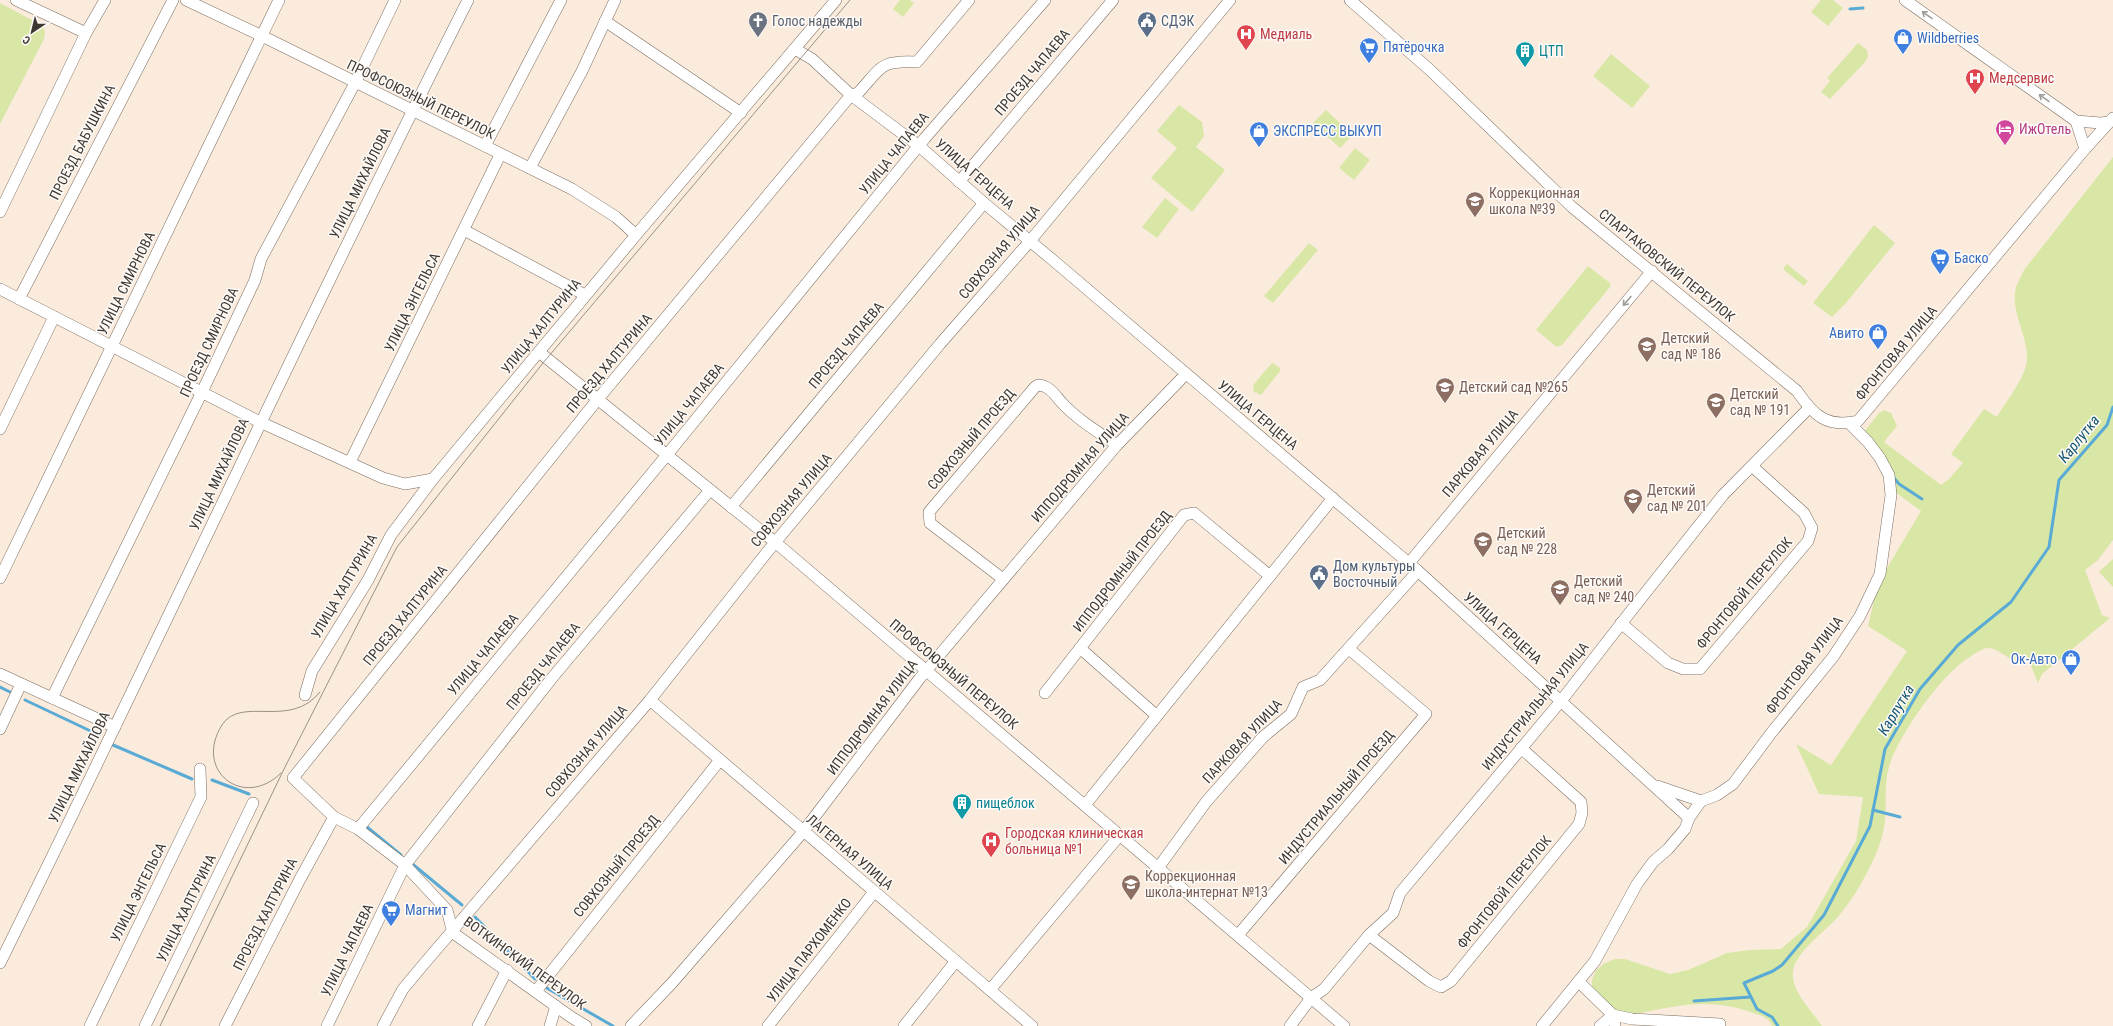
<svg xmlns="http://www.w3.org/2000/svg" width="2113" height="1026" viewBox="0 0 2113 1026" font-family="'Roboto Condensed',sans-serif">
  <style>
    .green { fill: #d9e7a6 }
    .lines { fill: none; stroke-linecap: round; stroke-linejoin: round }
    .stream { stroke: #59abd5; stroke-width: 3 }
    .minor-casing { stroke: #7a6c60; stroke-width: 12 }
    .minor { stroke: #fff; stroke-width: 11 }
    .tram { stroke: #9b9087; stroke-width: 1 }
    .oneway { stroke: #9e9c98 }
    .labels { text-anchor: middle; stroke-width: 3; stroke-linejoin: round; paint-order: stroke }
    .worship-label { font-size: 14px; fill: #5b616d; stroke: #fefbf8; text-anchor: start }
    .service-label { font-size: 14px; fill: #4e5e75; stroke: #fefbf8; text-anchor: start }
    .health-label { font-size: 14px; fill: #be3a42; stroke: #fefbf8; text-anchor: start }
    .shop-label { font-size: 14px; fill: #366cbe; stroke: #fefbf8; text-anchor: start }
    .culture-label { font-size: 14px; fill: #0d838f; stroke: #fefbf8; text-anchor: start }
    .street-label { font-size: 14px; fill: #3e3832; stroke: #fefbf8 }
    .hotel-label { font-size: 14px; fill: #b23c85; stroke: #fefbf8; text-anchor: start }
    .education-label { font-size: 14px; fill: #785e54; stroke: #fefbf8; text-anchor: start }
    .water-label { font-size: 15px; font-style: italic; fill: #135572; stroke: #fefbf8 }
  </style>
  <rect width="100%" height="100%" fill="#fbebdd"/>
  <g class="green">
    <path d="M900,0H910L914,3L903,17L893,9Z"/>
    <path d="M1821,0H1833L1843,8L1828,26L1811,12Z"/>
    <path d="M0,3L43,26L45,33L44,39L0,124Z"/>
    <path d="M1858,43L1867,50L1868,56L1865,62L1830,99L1821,92L1830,81L1827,78Z"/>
    <path d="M1611,54L1650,86L1632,108L1593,76Z"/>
    <path d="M1179,105L1202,122L1204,136L1196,147L1225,170L1192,212L1151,178L1177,148L1157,131Z"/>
    <path d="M1326,110L1353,135L1340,148L1313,123Z"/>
    <path d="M1355,148L1370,160L1354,180L1339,168Z"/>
    <path d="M2113,157V540L2098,560L2085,570L2102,615L2110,618L2042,674L2038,683L2029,661C2025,661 2021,662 2017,661C2006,659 1998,647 1986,648C1982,649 1974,654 1970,657C1942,673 1898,736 1889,767C1883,787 1888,808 1884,827C1881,845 1873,862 1864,878C1857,892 1847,906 1837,918C1824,932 1796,952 1793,971C1790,990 1812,1011 1822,1026H1772C1770,1018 1760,1015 1753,1013C1728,1003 1698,1002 1672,1007C1655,1009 1637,1016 1620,1013C1607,1010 1601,1001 1592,991V980L1596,970L1605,963L1615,959H1625L1670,974L1688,970L1727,953L1750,950L1781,949L1807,927L1856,841L1863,797L1819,794L1796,744L1831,765L1907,651L1868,626L1878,583L1921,511L1891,489L1863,433L1879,413L1884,410L1891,413L1897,426L1884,442L1941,485L1949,479L1963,463L1951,454L1984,409L1997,417C2006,401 2028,375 2027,357C2027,334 2010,311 2016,287C2018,282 2021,276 2024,270Z"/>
    <path d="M1165,198L1179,209L1157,238L1142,227Z"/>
    <path d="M1874,225L1895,243L1845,304L1832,317L1813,303Z"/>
    <path d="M1309,243L1318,250L1273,303L1264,296Z"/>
    <path d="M1787,264L1808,281L1804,286L1783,269Z"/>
    <path d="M1588,266L1610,283V287L1562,345L1557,347L1536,330Z"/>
    <path d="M1273,363L1280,368V371L1261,395L1253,391L1254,384L1270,365Z"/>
    <path d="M2113,559V587L2099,572Z"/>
  </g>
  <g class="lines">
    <g class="stream">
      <path d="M1850,9L1863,8"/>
      <path d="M1894,478L1899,484L1922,499"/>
      <path d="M0,687L12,693"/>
      <path d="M25,700L99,735"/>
      <path d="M113,745L192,779"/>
      <path d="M212,780L249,794"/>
      <path d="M1873,810L1900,817"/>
      <path d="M367,827L401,855"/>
      <path d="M410,862L462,905"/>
      <path d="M475,917L535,979"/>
      <path d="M545,987L613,1026"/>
      <path d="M1694,1001L1750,997"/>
      <path d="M1778,1026L1772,1017L1757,1009L1744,983L1773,971L1782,965L1824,915L1870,826L1885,749L1920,689L1958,645L2011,602L2049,547L2059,480L2107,425L2113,407"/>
    </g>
    <defs>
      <g id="minor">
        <path d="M16,0L86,33"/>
        <path d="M186,0L262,36L572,189L616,217L636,235"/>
        <path d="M1350,0L1430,70L1572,207L1797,391C1814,416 1827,428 1858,421L2085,149L2113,118"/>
        <path d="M1905,0L2076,121L2101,123L2109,122"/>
        <path d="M605,21L741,113"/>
        <path d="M795,49L812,59L851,95L919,146L984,203L1054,261L1418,571L1689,818"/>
        <path d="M2076,121L2085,149"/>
        <path d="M485,146L561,0"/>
        <path d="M530,168L582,71L615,0"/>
        <path d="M959,182L1113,0"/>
        <path d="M0,212L86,33L105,0"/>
        <path d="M464,230L585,295"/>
        <path d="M0,289L260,422L383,478L405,484L433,479"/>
        <path d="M19,299L173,0"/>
        <path d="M539,352L775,542L1344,1026"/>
        <path d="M0,429L54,317"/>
        <path d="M350,462L500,155"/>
        <path d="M731,507L984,203"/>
        <path d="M1409,563L1652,271"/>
        <path d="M0,578L279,0"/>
        <path d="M1003,579L935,527L930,523L929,512L1035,387L1038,385C1049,385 1055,395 1062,403C1078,420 1098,432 1117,445"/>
        <path d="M1621,623L1668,663L1683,669H1700L1808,541L1812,528L1804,513L1753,467"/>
        <path d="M1080,648L1157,716"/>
        <path d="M0,674L115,727"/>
        <path d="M1045,693L1184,515L1194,513L1270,576"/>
        <path d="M305,695L312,671L368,580L391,535L433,479L636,235L836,0"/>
        <path d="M52,698L202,392L255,280L261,259L355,83L395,0"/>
        <path d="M650,700L1032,1026"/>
        <path d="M0,729L21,684"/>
        <path d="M1657,786L1701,801"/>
        <path d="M1085,805L1333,498"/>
        <path d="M358,829L666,456L925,138L1045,0"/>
        <path d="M1158,868L1206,802L1263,737L1291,714L1303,687L1320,680L1418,571"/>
        <path d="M1238,935L1426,714L1349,649"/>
        <path d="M1369,935L1429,981L1441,987L1451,981L1579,824L1582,813L1581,802L1521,748"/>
        <path d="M0,963C158,643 307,319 468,0"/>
        <path d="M1579,982L1613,1015L1615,1026"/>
        <path d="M990,990L1120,835"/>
        <path d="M536,991L720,760"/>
        <path d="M90,1026L201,797L200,769"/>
        <path d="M145,1026L253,803"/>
        <path d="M225,1026L299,881L334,817"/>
        <path d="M327,1026L405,865L552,678L710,490"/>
        <path d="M383,1026L403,989L423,965L650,700L768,551L940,344L1030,241L1230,0"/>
        <path d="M478,1026L507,970"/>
        <path d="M550,1026L556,1006"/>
        <path d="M586,1026L571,1017L456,935L452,929L447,910L405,865L358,829L334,817L293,778L598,399L851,95L858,93C882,67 880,60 917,62L969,0"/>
        <path d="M631,1026L672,983L803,832L920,678L1117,445L1186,374"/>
        <path d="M768,1026L874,892"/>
        <path d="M904,1026L956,961"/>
        <path d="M1290,1026L1311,998L1324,989L1369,935L1393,913L1400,893L1561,701L1631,611L1723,495L1809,408"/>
        <path d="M1542,1026L1595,961L1637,884L1653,862L1668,849L1685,829L1689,818L1701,801L1717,795L1733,784L1772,732L1833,657L1860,616L1880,574L1891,495L1889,475L1880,458L1868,442L1849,423"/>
        <path d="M1600,1026L1613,1015L1632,1019L1720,1024"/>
      </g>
    </defs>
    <use href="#minor" class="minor-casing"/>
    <use href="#minor" class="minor"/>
    <g class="tram">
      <path d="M281,773C244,810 193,771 222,725C241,695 290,730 320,692"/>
      <path d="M160,1026L284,769L397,547L543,363L850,0"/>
    </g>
  </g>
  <defs><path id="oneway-shaft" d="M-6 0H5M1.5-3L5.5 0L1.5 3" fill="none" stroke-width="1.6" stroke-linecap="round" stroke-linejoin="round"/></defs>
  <g class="oneway">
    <use href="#oneway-shaft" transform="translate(1927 15) rotate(-145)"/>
    <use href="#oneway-shaft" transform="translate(2044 98) rotate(-145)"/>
    <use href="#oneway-shaft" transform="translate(1627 301) rotate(130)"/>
  </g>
  <defs>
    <symbol id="church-pin" viewBox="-11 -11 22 30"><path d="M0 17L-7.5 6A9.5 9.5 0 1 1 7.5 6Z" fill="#6b7280" stroke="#fefbf8"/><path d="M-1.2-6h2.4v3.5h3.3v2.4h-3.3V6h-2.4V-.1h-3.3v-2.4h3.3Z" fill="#fff"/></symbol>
    <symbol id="civic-pin" viewBox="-11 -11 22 30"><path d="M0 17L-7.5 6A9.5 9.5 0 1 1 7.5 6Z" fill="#5c6f8a" stroke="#fefbf8"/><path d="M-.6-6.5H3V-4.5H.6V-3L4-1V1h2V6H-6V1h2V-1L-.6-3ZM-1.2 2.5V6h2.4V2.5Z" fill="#fff"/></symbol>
    <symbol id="hospital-pin" viewBox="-11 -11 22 30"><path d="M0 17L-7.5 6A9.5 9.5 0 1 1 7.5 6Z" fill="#e0444e" stroke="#fefbf8"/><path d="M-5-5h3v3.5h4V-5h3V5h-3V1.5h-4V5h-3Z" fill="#fff"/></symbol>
    <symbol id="shop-pin" viewBox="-11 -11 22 30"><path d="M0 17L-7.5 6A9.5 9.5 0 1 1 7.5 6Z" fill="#3f7fe0" stroke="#fefbf8"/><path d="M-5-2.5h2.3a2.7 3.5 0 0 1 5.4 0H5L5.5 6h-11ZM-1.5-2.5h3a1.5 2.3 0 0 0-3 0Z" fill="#fff"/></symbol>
    <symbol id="supermarket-pin" viewBox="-11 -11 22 30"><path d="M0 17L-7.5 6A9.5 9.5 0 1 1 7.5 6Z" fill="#3f7fe0" stroke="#fefbf8"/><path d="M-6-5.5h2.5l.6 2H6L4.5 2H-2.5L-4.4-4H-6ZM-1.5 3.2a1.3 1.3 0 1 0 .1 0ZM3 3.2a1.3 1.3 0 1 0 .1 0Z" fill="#fff"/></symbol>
    <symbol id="building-pin" viewBox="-11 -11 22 30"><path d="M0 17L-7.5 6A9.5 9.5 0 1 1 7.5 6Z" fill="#0f9aa8" stroke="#fefbf8"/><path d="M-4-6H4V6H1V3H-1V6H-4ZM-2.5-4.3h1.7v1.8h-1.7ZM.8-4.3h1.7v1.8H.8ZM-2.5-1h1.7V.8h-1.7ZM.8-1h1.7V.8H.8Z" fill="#fff"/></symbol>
    <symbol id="hotel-pin" viewBox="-11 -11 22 30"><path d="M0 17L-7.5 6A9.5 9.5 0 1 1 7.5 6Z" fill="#d1479c" stroke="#fefbf8"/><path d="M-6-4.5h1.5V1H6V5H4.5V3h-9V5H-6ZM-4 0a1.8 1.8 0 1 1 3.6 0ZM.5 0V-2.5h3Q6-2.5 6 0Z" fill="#fff"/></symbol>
    <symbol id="school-pin" viewBox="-11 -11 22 30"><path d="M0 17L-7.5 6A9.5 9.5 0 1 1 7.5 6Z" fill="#8d6e63" stroke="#fefbf8"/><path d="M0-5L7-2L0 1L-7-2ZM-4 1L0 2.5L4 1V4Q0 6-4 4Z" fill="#fff"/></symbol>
  </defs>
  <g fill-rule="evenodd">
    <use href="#church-pin" x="747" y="10" width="22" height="30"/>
    <use href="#civic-pin" x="1136" y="10" width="22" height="30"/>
    <use href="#hospital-pin" x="1235" y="23" width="22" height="30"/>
    <use href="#shop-pin" x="1892" y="27" width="22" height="30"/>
    <use href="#supermarket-pin" x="1358" y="36" width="22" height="30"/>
    <use href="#building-pin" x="1514" y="40" width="22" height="30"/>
    <use href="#hospital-pin" x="1964" y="67" width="22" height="30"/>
    <use href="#hotel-pin" x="1994" y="118" width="22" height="30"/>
    <use href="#shop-pin" x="1248" y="120" width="22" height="30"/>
    <use href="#school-pin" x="1464" y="190" width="22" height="30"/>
    <use href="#supermarket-pin" x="1929" y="247" width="22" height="30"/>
    <use href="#shop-pin" x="1867" y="322" width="22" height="30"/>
    <use href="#school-pin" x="1636" y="335" width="22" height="30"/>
    <use href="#school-pin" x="1434" y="376" width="22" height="30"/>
    <use href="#school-pin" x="1705" y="391" width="22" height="30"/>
    <use href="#school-pin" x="1622" y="487" width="22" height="30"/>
    <use href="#school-pin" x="1472" y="530" width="22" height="30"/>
    <use href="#civic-pin" x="1308" y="563" width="22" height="30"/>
    <use href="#school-pin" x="1549" y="578" width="22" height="30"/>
    <use href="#shop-pin" x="2060" y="648" width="22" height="30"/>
    <use href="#building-pin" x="951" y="792" width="22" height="30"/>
    <use href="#hospital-pin" x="980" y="830" width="22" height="30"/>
    <use href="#school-pin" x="1120" y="873" width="22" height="30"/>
    <use href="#supermarket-pin" x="380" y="899" width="22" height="30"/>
  </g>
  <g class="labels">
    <g class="worship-label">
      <text x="772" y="26">Голос надежды</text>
    </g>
    <g class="service-label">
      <text x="1161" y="26">СДЭК</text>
      <text x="1333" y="571">Дом культуры<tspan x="1333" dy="16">Восточный</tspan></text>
    </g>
    <g class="health-label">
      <text x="1260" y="39">Медиаль</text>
      <text x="1989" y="83">Медсервис</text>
      <text x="1005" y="838">Городская клиническая<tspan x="1005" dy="16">больница №1</tspan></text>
    </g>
    <g class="shop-label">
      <text x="1917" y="43">Wildberries</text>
      <text x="1383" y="52">Пятёрочка</text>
      <text x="1273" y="136">ЭКСПРЕСС ВЫКУП</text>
      <text x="1954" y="263">Баско</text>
      <text x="1864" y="338" text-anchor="end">Авито</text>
      <text x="2057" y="664" text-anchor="end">Ок-Авто</text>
      <text x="405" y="915">Магнит</text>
    </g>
    <g class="culture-label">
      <text x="1539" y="56">ЦТП</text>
      <text x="976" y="808">пищеблок</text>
    </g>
    <g class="street-label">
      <text transform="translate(1032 72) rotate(-50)" y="5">ПРОЕЗД ЧАПАЕВА</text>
      <text transform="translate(421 99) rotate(26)" y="5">ПРОФСОЮЗНЫЙ ПЕРЕУЛОК</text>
      <text transform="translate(82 142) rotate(-63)" y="5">ПРОЕЗД БАБУШКИНА</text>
      <text transform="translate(894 153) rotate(-51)" y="5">УЛИЦА ЧАПАЕВА</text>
      <text transform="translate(975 174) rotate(41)" y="5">УЛИЦА ГЕРЦЕНА</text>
      <text transform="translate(360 183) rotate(-64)" y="5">УЛИЦА МИХАЙЛОВА</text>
      <text transform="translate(999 252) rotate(-50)" y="5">СОВХОЗНАЯ УЛИЦА</text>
      <text transform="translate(1667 265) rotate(39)" y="5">СПАРТАКОВСКИЙ ПЕРЕУЛОК</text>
      <text transform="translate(126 283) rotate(-64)" y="5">УЛИЦА СМИРНОВА</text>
      <text transform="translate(412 302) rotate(-64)" y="5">УЛИЦА ЭНГЕЛЬСА</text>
      <text transform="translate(541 326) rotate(-51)" y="5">УЛИЦА ХАЛТУРИНА</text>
      <text transform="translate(209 342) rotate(-65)" y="5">ПРОЕЗД СМИРНОВА</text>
      <text transform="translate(846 345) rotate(-50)" y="5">ПРОЕЗД ЧАПАЕВА</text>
      <text transform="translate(1896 353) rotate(-50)" y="5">ФРОНТОВАЯ УЛИЦА</text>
      <text transform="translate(609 363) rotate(-50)" y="5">ПРОЕЗД ХАЛТУРИНА</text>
      <text transform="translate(689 404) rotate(-51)" y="5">УЛИЦА ЧАПАЕВА</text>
      <text transform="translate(1258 415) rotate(40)" y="5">УЛИЦА ГЕРЦЕНА</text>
      <text transform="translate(971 439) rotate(-50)" y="5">СОВХОЗНЫЙ ПРОЕЗД</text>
      <text transform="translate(1480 453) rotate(-50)" y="5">ПАРКОВАЯ УЛИЦА</text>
      <text transform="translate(1080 467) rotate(-49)" y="5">ИППОДРОМНАЯ УЛИЦА</text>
      <text transform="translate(219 474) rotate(-65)" y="5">УЛИЦА МИХАЙЛОВА</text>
      <text transform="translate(791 500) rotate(-50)" y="5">СОВХОЗНАЯ УЛИЦА</text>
      <text transform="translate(1122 571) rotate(-52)" y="5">ИППОДРОМНЫЙ ПРОЕЗД</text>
      <text transform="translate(344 586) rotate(-60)" y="5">УЛИЦА ХАЛТУРИНА</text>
      <text transform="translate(1744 593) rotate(-50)" y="5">ФРОНТОВОЙ ПЕРЕУЛОК</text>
      <text transform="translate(405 615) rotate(-51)" y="5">ПРОЕЗД ХАЛТУРИНА</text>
      <text transform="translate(1503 628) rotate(42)" y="5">УЛИЦА ГЕРЦЕНА</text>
      <text transform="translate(483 654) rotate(-50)" y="5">УЛИЦА ЧАПАЕВА</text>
      <text transform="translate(1804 665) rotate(-53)" y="5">ФРОНТОВАЯ УЛИЦА</text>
      <text transform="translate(543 666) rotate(-51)" y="5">ПРОЕЗД ЧАПАЕВА</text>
      <text transform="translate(954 674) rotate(40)" y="5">ПРОФСОЮЗНЫЙ ПЕРЕУЛОК</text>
      <text transform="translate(1535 706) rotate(-51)" y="5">ИНДУСТРИАЛЬНАЯ УЛИЦА</text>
      <text transform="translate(872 717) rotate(-53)" y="5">ИППОДРОМНАЯ УЛИЦА</text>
      <text transform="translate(1242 741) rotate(-47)" y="5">ПАРКОВАЯ УЛИЦА</text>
      <text transform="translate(586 751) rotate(-49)" y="5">СОВХОЗНАЯ УЛИЦА</text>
      <text transform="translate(79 767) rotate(-64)" y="5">УЛИЦА МИХАЙЛОВА</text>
      <text transform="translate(1336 797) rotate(-50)" y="5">ИНДУСТРИАЛЬНЫЙ ПРОЕЗД</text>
      <text transform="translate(850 852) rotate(40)" y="5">ЛАГЕРНАЯ УЛИЦА</text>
      <text transform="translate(616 866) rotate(-51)" y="5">СОВХОЗНЫЙ ПРОЕЗД</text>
      <text transform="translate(138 892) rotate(-64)" y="5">УЛИЦА ЭНГЕЛЬСА</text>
      <text transform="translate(1504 892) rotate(-51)" y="5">ФРОНТОВОЙ ПЕРЕУЛОК</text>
      <text transform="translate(186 908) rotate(-64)" y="5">УЛИЦА ХАЛТУРИНА</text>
      <text transform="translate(265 914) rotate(-63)" y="5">ПРОЕЗД ХАЛТУРИНА</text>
      <text transform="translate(347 950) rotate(-64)" y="5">УЛИЦА ЧАПАЕВА</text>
      <text transform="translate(809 950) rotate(-52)" y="5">УЛИЦА ПАРХОМЕНКО</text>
      <text transform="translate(525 963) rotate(36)" y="5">ВОТКИНСКИЙ ПЕРЕУЛОК</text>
    </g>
    <g class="hotel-label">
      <text x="2019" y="134">ИжОтель</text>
    </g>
    <g class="education-label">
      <text x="1489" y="198">Коррекционная<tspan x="1489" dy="16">школа №39</tspan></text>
      <text x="1661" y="343">Детский<tspan x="1661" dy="16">сад № 186</tspan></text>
      <text x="1459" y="392">Детский сад №265</text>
      <text x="1730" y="399">Детский<tspan x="1730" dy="16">сад № 191</tspan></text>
      <text x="1647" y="495">Детский<tspan x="1647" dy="16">сад № 201</tspan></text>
      <text x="1497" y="538">Детский<tspan x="1497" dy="16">сад № 228</tspan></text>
      <text x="1574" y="586">Детский<tspan x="1574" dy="16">сад № 240</tspan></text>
      <text x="1145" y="881">Коррекционная<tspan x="1145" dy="16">школа-интернат №13</tspan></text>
    </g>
    <g class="water-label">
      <text transform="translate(2079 439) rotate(-51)" y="5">Карлутка</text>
      <text transform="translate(1896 710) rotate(-59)" y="5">Карлутка</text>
    </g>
  </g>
  <g transform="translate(32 32) rotate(215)" stroke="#fefbf8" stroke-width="3" paint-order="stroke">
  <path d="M0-3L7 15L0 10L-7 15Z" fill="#3e3832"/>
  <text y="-6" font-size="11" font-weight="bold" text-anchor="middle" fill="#3e3832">С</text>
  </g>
</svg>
